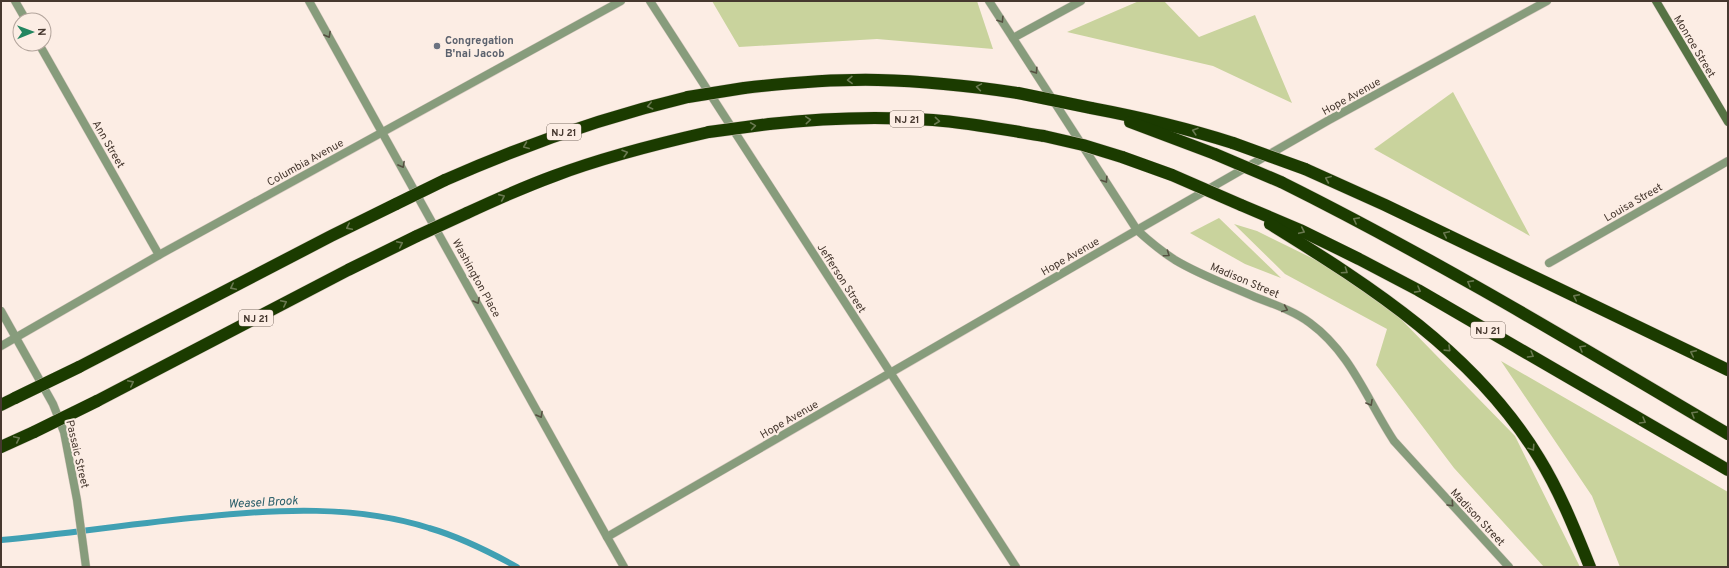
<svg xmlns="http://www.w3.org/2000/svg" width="1729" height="568" viewBox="0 0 1729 568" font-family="Overpass,sans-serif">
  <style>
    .green { fill: #c9d39d }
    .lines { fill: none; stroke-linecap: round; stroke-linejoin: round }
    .stream { stroke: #40a0b3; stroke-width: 6 }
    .minor-casing { stroke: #d8c9c0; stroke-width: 9 }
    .tertiary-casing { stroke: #d8c9c0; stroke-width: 9 }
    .secondary-casing { stroke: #d8c9c0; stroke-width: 9 }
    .motorway-casing { stroke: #d8c9c0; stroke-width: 13 }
    .minor { stroke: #879c7c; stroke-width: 8 }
    .tertiary { stroke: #879c7c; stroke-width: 8 }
    .secondary { stroke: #567344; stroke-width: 8 }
    .motorway { stroke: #1b3b00; stroke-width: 12 }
    .motorway-bridge-casing { stroke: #d8c9c0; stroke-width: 13; stroke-linecap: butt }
    .motorway-bridge { stroke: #1b3b00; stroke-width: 12 }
    .oneway { stroke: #565142 }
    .oneway2 { stroke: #6a7950 }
    .worship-dot { fill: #6b7280; stroke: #fcede4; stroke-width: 1.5 }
    .labels { text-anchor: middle; stroke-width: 4; stroke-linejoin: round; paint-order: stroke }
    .shield { fill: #fcede4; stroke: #7d6e65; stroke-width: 1 }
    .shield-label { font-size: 10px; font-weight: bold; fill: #46382f }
    .worship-label { font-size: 11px; font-weight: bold; fill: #5b616d; stroke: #fcede4; text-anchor: start }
    .street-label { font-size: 11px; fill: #46382f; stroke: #fcede4 }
    .water-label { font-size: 12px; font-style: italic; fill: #295e69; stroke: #fcede4 }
  </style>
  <rect width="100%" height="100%" fill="#fcede4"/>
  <g class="green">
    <path d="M712,1H977L993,49L877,39L739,47Z"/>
    <path d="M1139,1H1164L1199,37L1255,15L1292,103L1213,66L1067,32Z"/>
    <path d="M1453,92L1530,236L1374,149Z"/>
    <path d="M1219,218L1281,278L1245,264L1190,233Z"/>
    <path d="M1234,224L1257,231L1324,264L1393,311L1515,436L1580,567H1544L1454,468L1376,365L1387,329L1285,274Z"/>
    <path d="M1501,361L1728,492V567H1620L1592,496Z"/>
  </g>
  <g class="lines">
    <path class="stream" d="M1,540C68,534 135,523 202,517C277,509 356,505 429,528C460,537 490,552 517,567"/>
    <defs>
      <g id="minor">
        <path d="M15,1L26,20"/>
        <path d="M1013,38L1081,1"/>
        <path d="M39,44L159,255"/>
        <path d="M1549,263L1728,161"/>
        <path d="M1,346L159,255L621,1"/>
        <path d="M607,537L624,567"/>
      </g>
      <g id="tertiary">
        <path d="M309,1L607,537L1137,230L1329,120L1547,1"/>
        <path d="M650,1L1016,567"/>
        <path d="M989,1L1137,230C1149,241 1161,251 1175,260C1200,275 1228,285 1255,297C1273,304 1294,311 1310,323C1351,353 1367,400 1394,441L1509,567"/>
        <path d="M1,311L53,404L64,432L77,500L86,567"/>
      </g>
      <path id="secondary" d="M1656,1L1728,122"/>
      <g id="motorway">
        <path d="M744,88C788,83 833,79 878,80C925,81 971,86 1018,93"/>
        <path d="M1091,108C1139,117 1186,128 1233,143"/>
        <path d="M1130,122L1215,154"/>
        <path d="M769,124C823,118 878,116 933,120C970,123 1007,130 1044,136"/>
        <path d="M1122,157L1172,175"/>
        <path d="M1305,169L1385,205L1728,370"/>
        <path d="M445,180C524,145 604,117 688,97"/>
        <path d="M1281,182C1434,258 1581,347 1728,434"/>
        <path d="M1241,205L1300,230L1359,259L1418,290L1728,470"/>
        <path d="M467,213C495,200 524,187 554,176C604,157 656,144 709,132"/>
        <path d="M1270,224C1372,287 1475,353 1539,458C1560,492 1575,530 1590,567"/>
        <path d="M79,367L331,236L396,204"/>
        <path d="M97,401L348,270L417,236"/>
        <path d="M1,405L15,398"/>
        <path d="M1,447L34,432"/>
      </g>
    </defs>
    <use href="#minor" class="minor-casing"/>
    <use href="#tertiary" class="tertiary-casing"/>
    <use href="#secondary" class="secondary-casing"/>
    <use href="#motorway" class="motorway-casing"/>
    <use href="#minor" class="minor"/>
    <use href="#tertiary" class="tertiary"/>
    <use href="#secondary" class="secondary"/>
    <use href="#motorway" class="motorway"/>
    <defs>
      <g id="motorway-bridge">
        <path d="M1018,93L1091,108"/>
        <path d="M688,97L744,88"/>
        <path d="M709,132L769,124"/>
        <path d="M1044,136L1083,145L1122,157"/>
        <path d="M1233,143L1305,169"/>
        <path d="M1215,154L1281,182"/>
        <path d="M1172,175L1241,205"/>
        <path d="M396,204L445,180"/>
        <path d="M417,236L467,213"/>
        <path d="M15,398L79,367"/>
        <path d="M34,432L97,401"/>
      </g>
    </defs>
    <use href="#motorway-bridge" class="motorway-bridge-casing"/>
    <use href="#motorway-bridge" class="motorway-bridge"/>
  </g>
  <defs><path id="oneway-chevron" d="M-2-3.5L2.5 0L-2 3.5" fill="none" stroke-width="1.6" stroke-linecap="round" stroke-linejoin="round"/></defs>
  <g class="oneway">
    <use href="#oneway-chevron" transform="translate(1001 20) rotate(57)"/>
    <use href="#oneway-chevron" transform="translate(328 35) rotate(61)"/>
    <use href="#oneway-chevron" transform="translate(1035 71) rotate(57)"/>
    <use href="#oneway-chevron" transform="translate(402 165) rotate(61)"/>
    <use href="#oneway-chevron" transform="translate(1105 180) rotate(57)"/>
    <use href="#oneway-chevron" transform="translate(1167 254) rotate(35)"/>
    <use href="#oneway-chevron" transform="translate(477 301) rotate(61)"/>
    <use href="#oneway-chevron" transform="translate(1285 309) rotate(23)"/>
    <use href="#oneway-chevron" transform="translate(1370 403) rotate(61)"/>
    <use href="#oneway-chevron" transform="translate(540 415) rotate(61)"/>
    <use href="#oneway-chevron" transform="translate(1451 504) rotate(47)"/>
  </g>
  <g class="oneway2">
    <use href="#oneway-chevron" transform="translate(850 80) rotate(179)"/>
    <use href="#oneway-chevron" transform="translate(979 87) rotate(-171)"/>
    <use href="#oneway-chevron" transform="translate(650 106) rotate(167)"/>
    <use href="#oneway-chevron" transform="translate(808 120) rotate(-5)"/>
    <use href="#oneway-chevron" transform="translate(937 121) rotate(6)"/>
    <use href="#oneway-chevron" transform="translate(753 126) rotate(-8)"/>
    <use href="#oneway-chevron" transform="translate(1195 131) rotate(-163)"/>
    <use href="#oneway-chevron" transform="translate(526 146) rotate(158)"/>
    <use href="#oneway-chevron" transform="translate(625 153) rotate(-16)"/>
    <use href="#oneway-chevron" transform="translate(1328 179) rotate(-157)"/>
    <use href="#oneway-chevron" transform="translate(502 197) rotate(-24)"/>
    <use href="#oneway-chevron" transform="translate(1356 220) rotate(-152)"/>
    <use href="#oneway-chevron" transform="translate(349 227) rotate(154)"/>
    <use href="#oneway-chevron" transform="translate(1302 231) rotate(25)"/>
    <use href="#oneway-chevron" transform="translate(1446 234) rotate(-155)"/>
    <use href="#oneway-chevron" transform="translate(400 244) rotate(-26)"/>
    <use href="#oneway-chevron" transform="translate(1345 271) rotate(34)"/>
    <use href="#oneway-chevron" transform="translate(1470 283) rotate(-151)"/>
    <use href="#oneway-chevron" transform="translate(233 287) rotate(153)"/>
    <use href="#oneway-chevron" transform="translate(1418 290) rotate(29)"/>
    <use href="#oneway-chevron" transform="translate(1576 297) rotate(-154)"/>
    <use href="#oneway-chevron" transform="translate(284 303) rotate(-27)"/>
    <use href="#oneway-chevron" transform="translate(1582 348) rotate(-150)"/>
    <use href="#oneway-chevron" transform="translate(1448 349) rotate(44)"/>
    <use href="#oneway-chevron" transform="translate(1693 353) rotate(-154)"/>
    <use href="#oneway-chevron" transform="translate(1531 355) rotate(30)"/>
    <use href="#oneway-chevron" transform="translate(131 383) rotate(-27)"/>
    <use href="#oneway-chevron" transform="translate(1694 414) rotate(-150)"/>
    <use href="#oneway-chevron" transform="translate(1643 421) rotate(30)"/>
    <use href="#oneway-chevron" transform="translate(17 439) rotate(-25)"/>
    <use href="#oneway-chevron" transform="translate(1532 448) rotate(56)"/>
  </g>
  <circle class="worship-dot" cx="437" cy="46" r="4"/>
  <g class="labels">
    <g class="shield">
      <rect x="890" y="111" width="34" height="16" rx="3"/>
      <rect x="547" y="124" width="34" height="16" rx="3"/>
      <rect x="239" y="310" width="34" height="16" rx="3"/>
      <rect x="1471" y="322" width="34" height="16" rx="3"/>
    </g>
    <g class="shield-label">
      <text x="907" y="123">NJ 21</text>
      <text x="564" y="136">NJ 21</text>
      <text x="256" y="322">NJ 21</text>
      <text x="1488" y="334">NJ 21</text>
    </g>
    <g class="worship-label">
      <text x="445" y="44">Congregation<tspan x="445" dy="13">B'nai Jacob</tspan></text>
    </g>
    <g class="street-label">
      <text transform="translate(1695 46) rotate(59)" y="4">Monroe Street</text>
      <text transform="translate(1351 96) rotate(-29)" y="4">Hope Avenue</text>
      <text transform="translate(109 144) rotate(60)" y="4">Ann Street</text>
      <text transform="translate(305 162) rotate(-29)" y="4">Columbia Avenue</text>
      <text transform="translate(1633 202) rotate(-30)" y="4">Louisa Street</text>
      <text transform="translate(1070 256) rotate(-30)" y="4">Hope Avenue</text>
      <text transform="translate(477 278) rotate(61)" y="4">Washington Place</text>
      <text transform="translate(842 278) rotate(57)" y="4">Jefferson Street</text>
      <text transform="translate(1245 280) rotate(23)" y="4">Madison Street</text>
      <text transform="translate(789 419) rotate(-30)" y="4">Hope Avenue</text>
      <text transform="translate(78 454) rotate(77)" y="4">Passaic Street</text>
      <text transform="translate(1478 517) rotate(47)" y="4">Madison Street</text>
    </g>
    <g class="water-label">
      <text transform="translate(263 502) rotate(-3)" y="4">Weasel Brook</text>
    </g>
  </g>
  <rect width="1729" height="568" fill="none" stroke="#46382f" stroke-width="4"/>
  <g transform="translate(32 32) rotate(89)"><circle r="19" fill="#fcede4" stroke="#b3a59c"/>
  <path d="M0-3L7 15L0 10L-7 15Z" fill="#238660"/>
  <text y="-6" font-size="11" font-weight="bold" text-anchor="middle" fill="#46382f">N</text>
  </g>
</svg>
